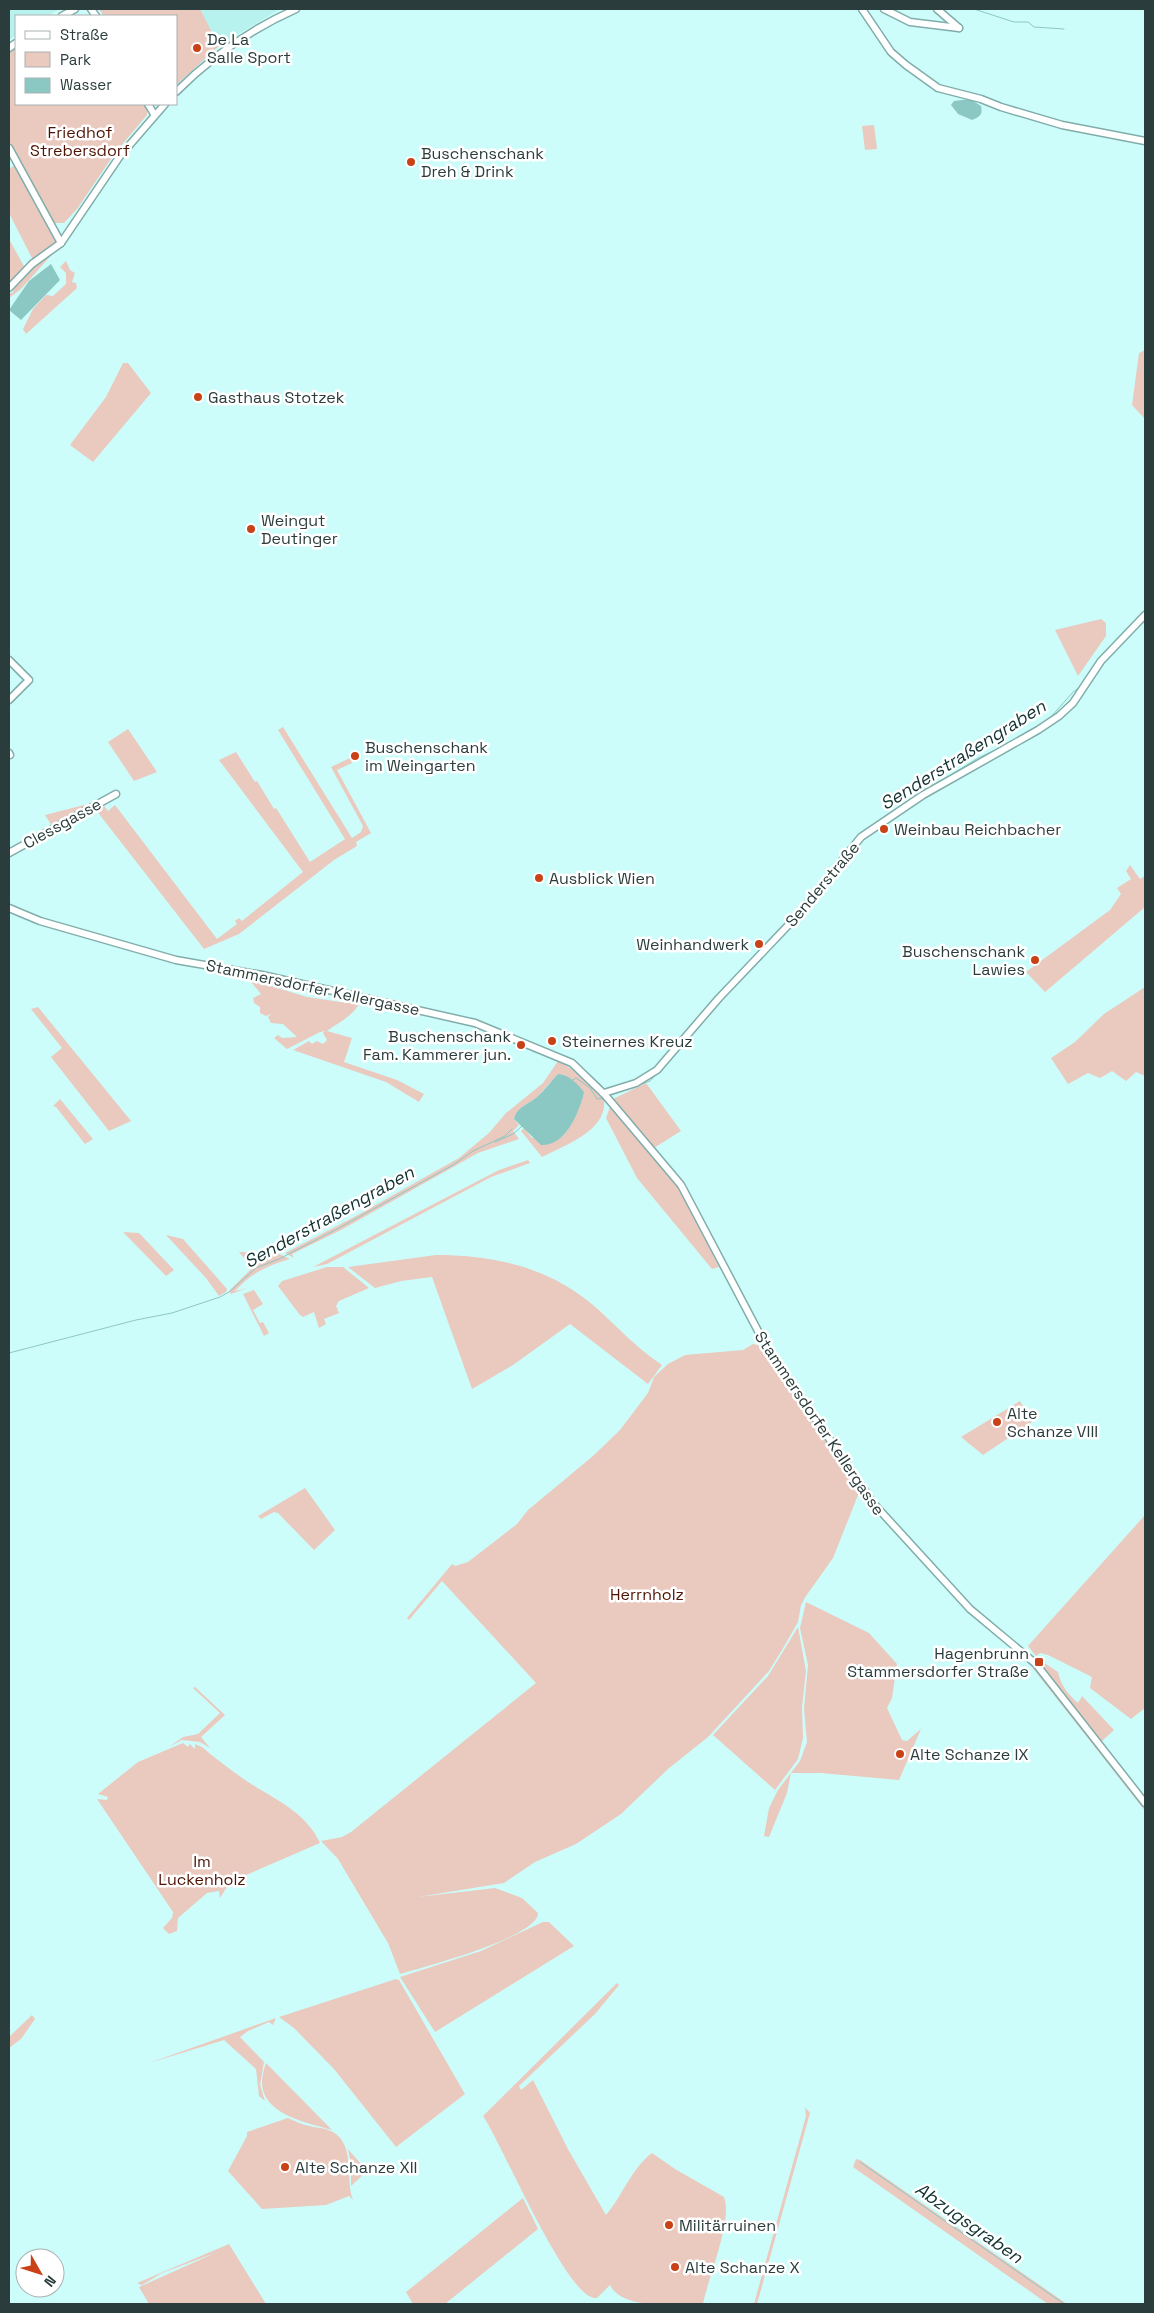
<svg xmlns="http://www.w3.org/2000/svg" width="1154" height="2313" viewBox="0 0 1154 2313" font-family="'Space Grotesk',sans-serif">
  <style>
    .built { fill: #b8f2ee }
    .green { fill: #eac9bf }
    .water { fill: #8bc8c4 }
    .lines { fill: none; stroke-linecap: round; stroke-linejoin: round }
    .stream { stroke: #8bc8c4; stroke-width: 1 }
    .minor-casing { stroke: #80adaa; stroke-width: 9 }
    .minor { stroke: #fff; stroke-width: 6 }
    .poi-dot { fill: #c94116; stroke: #fff; stroke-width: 2 }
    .labels { text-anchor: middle; stroke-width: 5; stroke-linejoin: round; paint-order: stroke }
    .poi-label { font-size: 16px; fill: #2a3d3c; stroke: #fff; text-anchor: start }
    .park-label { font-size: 16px; fill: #4d1202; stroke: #fff }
    .street-label { font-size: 16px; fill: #2a3d3c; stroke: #fff }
    .water-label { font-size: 18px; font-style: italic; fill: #133331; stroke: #fff }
  </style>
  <rect width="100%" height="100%" fill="#cdfdfa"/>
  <g class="built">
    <path d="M9,9H60L47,16H16V35L9,40Z"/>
    <path d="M100,9H280L219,46L176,85V16Z"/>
  </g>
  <g class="green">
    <path d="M99,9H200L219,46L176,85V16H104Z"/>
    <path d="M16,48V104H144L147,110V115L115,153L77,209L64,223H53L9,143V52Z"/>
    <path d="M874,125L877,149L865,150L862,126Z"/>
    <path d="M15,165L58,243L33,260L9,213V169Z"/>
    <path d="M9,239L25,268L9,283Z"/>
    <path d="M55,251L21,289L9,298V293H13L14,286L36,263Z"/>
    <path d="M66,261L70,270L75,273L72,282L76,283L77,288L26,334L23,329L33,309L46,295L53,296L66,284V273L60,267Z"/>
    <path d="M1145,350V419L1132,405L1139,353Z"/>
    <path d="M123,363H128L151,393L93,462L70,445L106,397Z"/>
    <path d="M1101,619L1106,623V636L1078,676L1055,630Z"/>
    <path d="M283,727L352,838L361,832L363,826L331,767L350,758L352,763L337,770L371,833L356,842L357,846L334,860L239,934L204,949L96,810L104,806L108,811L115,805L217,939L237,924L235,921L239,918L242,921L303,872L219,760L236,752L255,782L257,781L274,809L276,808L310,862L345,839L278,730Z"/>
    <path d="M128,729L157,772L134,781L108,742Z"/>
    <path d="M88,804L89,805L52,826L45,815Z"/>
    <path d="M1130,865L1140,879L1145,876V907L1045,992L1026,972L1110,910L1121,894L1117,888L1131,879L1126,871Z"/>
    <path d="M251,982L264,984L307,997L347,1003V998L361,999C356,1015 339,1022 327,1031L352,1038L344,1062L397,1080L424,1094L419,1102L386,1082L293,1050L309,1041L312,1044L317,1041L323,1044L327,1040L323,1033L325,1031L320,1032L287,1049L274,1038L278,1035L282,1038L297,1037L283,1024L271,1023L268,1017L271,1014L266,1016L260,1013V1007L254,1003L253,998L261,994Z"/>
    <path d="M1145,987V1076L1136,1072L1126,1081L1112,1071L1100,1078L1088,1073L1068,1084L1051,1058L1075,1042L1104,1014Z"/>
    <path d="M38,1007L131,1121L109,1131L51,1057L62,1048L31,1009Z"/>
    <path d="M558,1061L577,1072L604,1100C608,1130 564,1146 542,1157L521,1131L524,1128L532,1138C539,1138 549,1141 556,1140C568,1138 582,1103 584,1092L564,1075L558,1074C551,1081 545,1089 538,1096C530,1104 517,1106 514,1119L519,1125L513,1131L519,1139L478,1153L341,1230L292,1254L294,1258L285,1253L356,1216L459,1158L489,1133L506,1113L543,1083Z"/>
    <path d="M646,1083L681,1131L654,1148L613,1099Z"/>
    <path d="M60,1099L93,1139L85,1144L56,1107L53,1106Z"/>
    <path d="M610,1107L680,1190L719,1267L712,1269L637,1178L606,1118Z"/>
    <path d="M528,1160L530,1163L491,1177L327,1264L313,1267L499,1170Z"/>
    <path d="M123,1232L139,1233L174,1270L166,1276Z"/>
    <path d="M166,1235L183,1239L227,1289L226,1292L219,1296L206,1278Z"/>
    <path d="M239,1252L277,1253L290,1259C267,1266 251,1273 235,1291L247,1288L231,1294L229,1291L252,1268Z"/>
    <path d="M436,1255C493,1255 548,1267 593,1305C616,1325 636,1348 662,1365L648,1384L570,1324L513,1365L472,1389L432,1277L401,1281L375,1288L348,1267Z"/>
    <path d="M327,1267H343L369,1288L339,1301L336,1306L339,1313L324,1319L326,1324L319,1328L314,1312L303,1317L300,1315L278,1286L282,1281Z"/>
    <path d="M254,1290L263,1304L253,1310L260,1323L263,1322L269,1333L264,1336L243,1294Z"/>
    <path d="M753,1344L758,1345L860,1490L833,1558L806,1596L801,1605L798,1622L782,1650L769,1671L708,1737L668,1769L621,1814L576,1844L535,1862L504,1883L418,1897L495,1888L522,1898L538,1913C539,1937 423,1967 400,1974L388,1943L338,1859L321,1841L342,1837L351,1832L536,1683L442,1581L409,1620L407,1618L452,1564L455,1566L468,1562L517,1524L528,1510L593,1456L620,1430L648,1393L654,1377L668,1364L685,1355L743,1350Z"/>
    <path d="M1020,1401L1032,1422L983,1455L961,1437Z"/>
    <path d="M305,1488L335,1530L314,1550L278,1513L274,1512L261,1519L258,1516Z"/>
    <path d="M1145,1515V1708L1131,1719L1090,1688L1092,1677L1048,1655L1040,1653L1036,1656L1028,1646Z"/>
    <path d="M806,1602L869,1633L897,1664L892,1698L887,1708L902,1740L907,1741L921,1729L899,1780L821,1773H791L787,1793L769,1837L764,1836L769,1808L778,1790L800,1761L807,1742L804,1709L808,1665L800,1628Z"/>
    <path d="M798,1627L806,1671L802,1707L803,1738L798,1759L775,1790L713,1735L768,1676Z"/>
    <path d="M1024,1657L1031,1662L1145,1807V1811Z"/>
    <path d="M1040,1660L1058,1672C1061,1686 1068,1694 1078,1703L1082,1696L1114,1730L1101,1742L1145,1797V1800L1039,1664Z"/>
    <path d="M195,1687L225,1715L201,1737L210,1748L200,1742L182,1740L169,1747L183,1737L198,1734L220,1713L193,1688Z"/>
    <path d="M183,1743L188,1747L190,1744L195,1749V1744L202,1747C216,1759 232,1771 248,1782C275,1800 305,1811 320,1843L230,1882L220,1898L219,1891L207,1893L178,1918L177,1931L169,1934L163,1928L172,1918L173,1912L97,1799L107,1800L108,1797L98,1794L138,1762Z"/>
    <path d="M543,1922H549L574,1946L435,2032L400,1977L481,1951Z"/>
    <path d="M396,1979L399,1980L465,2094L396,2147L334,2069L294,2028L279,2017Z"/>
    <path d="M617,1983L619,1985L595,2014L519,2086L521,2090L533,2080L569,2151L606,2215C623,2195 631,2169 652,2153L675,2169L724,2197C733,2220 708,2278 703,2304C678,2304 623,2311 610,2285L597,2298C568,2303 502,2143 483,2116Z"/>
    <path d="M32,2015L35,2019L21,2039L9,2048V2037Z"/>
    <path d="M276,2018L273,2025L269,2022L248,2031L240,2037L264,2062L260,2085L265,2101L259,2096L256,2069L224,2040L149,2063Z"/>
    <path d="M266,2063L332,2130C309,2123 262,2115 262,2082C262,2076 264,2069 266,2063Z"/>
    <path d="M805,2107L810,2113L757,2304H754L806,2116Z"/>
    <path d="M288,2118C295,2121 302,2125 310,2126C317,2128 326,2128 333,2132C356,2146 345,2180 353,2200L349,2196L326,2205L262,2209L228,2171L247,2136V2132Z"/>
    <path d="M348,2149L367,2171L351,2186V2164Z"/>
    <path d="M856,2159L860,2160L1067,2304H1048L853,2167Z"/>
    <path d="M523,2198L538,2229L445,2304H413L406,2292Z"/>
    <path d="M229,2244L266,2304H149L139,2287L215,2253L162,2273L142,2285L137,2283Z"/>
  </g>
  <g class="water">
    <path d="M970,99L981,106C983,114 980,117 972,120L958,114L951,105L954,101Z"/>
    <path d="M51,264L60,280L21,320L9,310L29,281Z"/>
    <path d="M558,1074C568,1074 578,1084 584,1092L583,1097C577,1116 565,1146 541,1145L514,1119C517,1106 530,1104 538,1096C545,1090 551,1081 558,1074Z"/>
  </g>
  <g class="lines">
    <g class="stream">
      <path d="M974,9L1014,22H1028L1034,27L1064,29"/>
      <path d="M1085,680L1092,668"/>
      <path d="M1023,735L1049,719L1073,692L1080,687"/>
      <path d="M945,779L978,758L1002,747"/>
      <path d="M708,1015L746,974"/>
      <path d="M586,1071L603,1087"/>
      <path d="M571,1081L576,1078L590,1088L597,1099L605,1098"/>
      <path d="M608,1096L650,1081L681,1047"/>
      <path d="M495,1142L513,1134L522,1126"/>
      <path d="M9,1353L136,1320L172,1313L220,1297L229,1292L256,1268L279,1259L339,1228L453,1165L473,1151L505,1136L512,1129"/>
      <path d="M860,2162L1064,2304"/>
    </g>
    <defs>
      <g id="minor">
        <path d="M91,9L96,16"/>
        <path d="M862,9L891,52L906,65L938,88L981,99L1001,107L1062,125L1145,141"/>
        <path d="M884,9L910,22L959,28"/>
        <path d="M937,9L959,28"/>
        <path d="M62,16L75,9"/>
        <path d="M9,48L16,43"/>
        <path d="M176,92C211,57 251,29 296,9"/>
        <path d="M148,104L154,114"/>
        <path d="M9,148L61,243"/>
        <path d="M9,288L32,264L61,243L120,156L165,104"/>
        <path d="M9,660L29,680L9,700"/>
        <path d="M9,753L10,755"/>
        <path d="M9,853L116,794"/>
        <path d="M9,908L40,921L176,960L262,975L475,1023L572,1063L605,1095L681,1185L767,1348L874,1504L970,1609L1036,1664L1145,1803"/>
        <path d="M604,1093L636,1083L657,1070L719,998L797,916L861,837L923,795L1038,730L1059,716L1073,703L1101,661L1145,615"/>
      </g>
    </defs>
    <use href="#minor" class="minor-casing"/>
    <use href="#minor" class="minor"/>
  </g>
  <g class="poi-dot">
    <circle cx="197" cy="48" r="5"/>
    <circle cx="411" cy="162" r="5"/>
    <circle cx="198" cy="397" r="5"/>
    <circle cx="251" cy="529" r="5"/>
    <circle cx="355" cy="756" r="5"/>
    <circle cx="884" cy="829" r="5"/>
    <circle cx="539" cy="878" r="5"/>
    <circle cx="759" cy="944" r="5"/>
    <circle cx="1035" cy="960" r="5"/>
    <circle cx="552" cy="1041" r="5"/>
    <circle cx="521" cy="1045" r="5"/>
    <circle cx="997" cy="1422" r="5"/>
    <rect x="1034" y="1657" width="10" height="10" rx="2.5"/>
    <circle cx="900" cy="1754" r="5"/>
    <circle cx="285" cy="2167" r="5"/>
    <circle cx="669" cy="2225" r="5"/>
    <circle cx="675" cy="2267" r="5"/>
  </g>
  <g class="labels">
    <g class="poi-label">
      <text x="207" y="45">De La<tspan x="207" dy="18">Salle Sport</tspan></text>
      <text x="421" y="159">Buschenschank<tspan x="421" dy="18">Dreh &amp; Drink</tspan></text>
      <text x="208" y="403">Gasthaus Stotzek</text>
      <text x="261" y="526">Weingut<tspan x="261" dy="18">Deutinger</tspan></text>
      <text x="365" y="753">Buschenschank<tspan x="365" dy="18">im Weingarten</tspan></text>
      <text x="894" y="835">Weinbau Reichbacher</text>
      <text x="549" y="884">Ausblick Wien</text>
      <text x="749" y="950" text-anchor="end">Weinhandwerk</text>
      <text x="1025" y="957" text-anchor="end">Buschenschank<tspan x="1025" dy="18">Lawies</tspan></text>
      <text x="511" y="1042" text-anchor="end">Buschenschank<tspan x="511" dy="18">Fam. Kammerer jun.</tspan></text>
      <text x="562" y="1047">Steinernes Kreuz</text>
      <text x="1007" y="1419">Alte<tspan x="1007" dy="18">Schanze VIII</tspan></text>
      <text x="1029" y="1659" text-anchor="end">Hagenbrunn<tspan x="1029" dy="18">Stammersdorfer Straße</tspan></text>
      <text x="910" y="1760">Alte Schanze IX</text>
      <text x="295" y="2173">Alte Schanze XII</text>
      <text x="679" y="2231">Militärruinen</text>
      <text x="685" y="2273">Alte Schanze X</text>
    </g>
    <g class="park-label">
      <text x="80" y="138">Friedhof<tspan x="80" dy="18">Strebersdorf</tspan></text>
      <text x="647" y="1600">Herrnholz</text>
      <text x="202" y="1867">Im<tspan x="202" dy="18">Luckenholz</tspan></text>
    </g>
    <g class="street-label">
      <text transform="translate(62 823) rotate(-29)" y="6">Clessgasse</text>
      <text transform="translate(822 884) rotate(-50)" y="6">Senderstraße</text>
      <text transform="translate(313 987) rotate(12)" y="6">Stammersdorfer Kellergasse</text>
      <text transform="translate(820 1423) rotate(56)" y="6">Stammersdorfer Kellergasse</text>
    </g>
    <g class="water-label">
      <text transform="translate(963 755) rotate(-32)" y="6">Senderstraßengraben</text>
      <text transform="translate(329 1217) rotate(-29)" y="6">Senderstraßengraben</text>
      <text transform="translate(969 2223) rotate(35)" y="6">Abzugsgraben</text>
    </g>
  </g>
  <rect width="1154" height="2313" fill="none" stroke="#2a3d3c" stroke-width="20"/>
  <rect x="15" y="15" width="162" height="90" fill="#ffffff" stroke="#aab1b1"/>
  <rect x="25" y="31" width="25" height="8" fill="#ffffff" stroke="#aab1b1"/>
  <text x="60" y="40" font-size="15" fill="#2a3d3c">Straße</text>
  <rect x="25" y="52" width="25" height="15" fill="#eac9bf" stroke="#aab1b1"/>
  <text x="60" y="65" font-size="15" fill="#2a3d3c">Park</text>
  <rect x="25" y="78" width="25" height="15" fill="#8bc8c4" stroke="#aab1b1"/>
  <text x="60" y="90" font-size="15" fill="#2a3d3c">Wasser</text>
  <g transform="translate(40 2273) rotate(129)"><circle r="24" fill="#ffffff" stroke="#aab1b1"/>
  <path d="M0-4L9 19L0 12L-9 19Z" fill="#c94116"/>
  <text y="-8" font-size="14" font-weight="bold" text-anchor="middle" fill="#2a3d3c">N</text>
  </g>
</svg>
